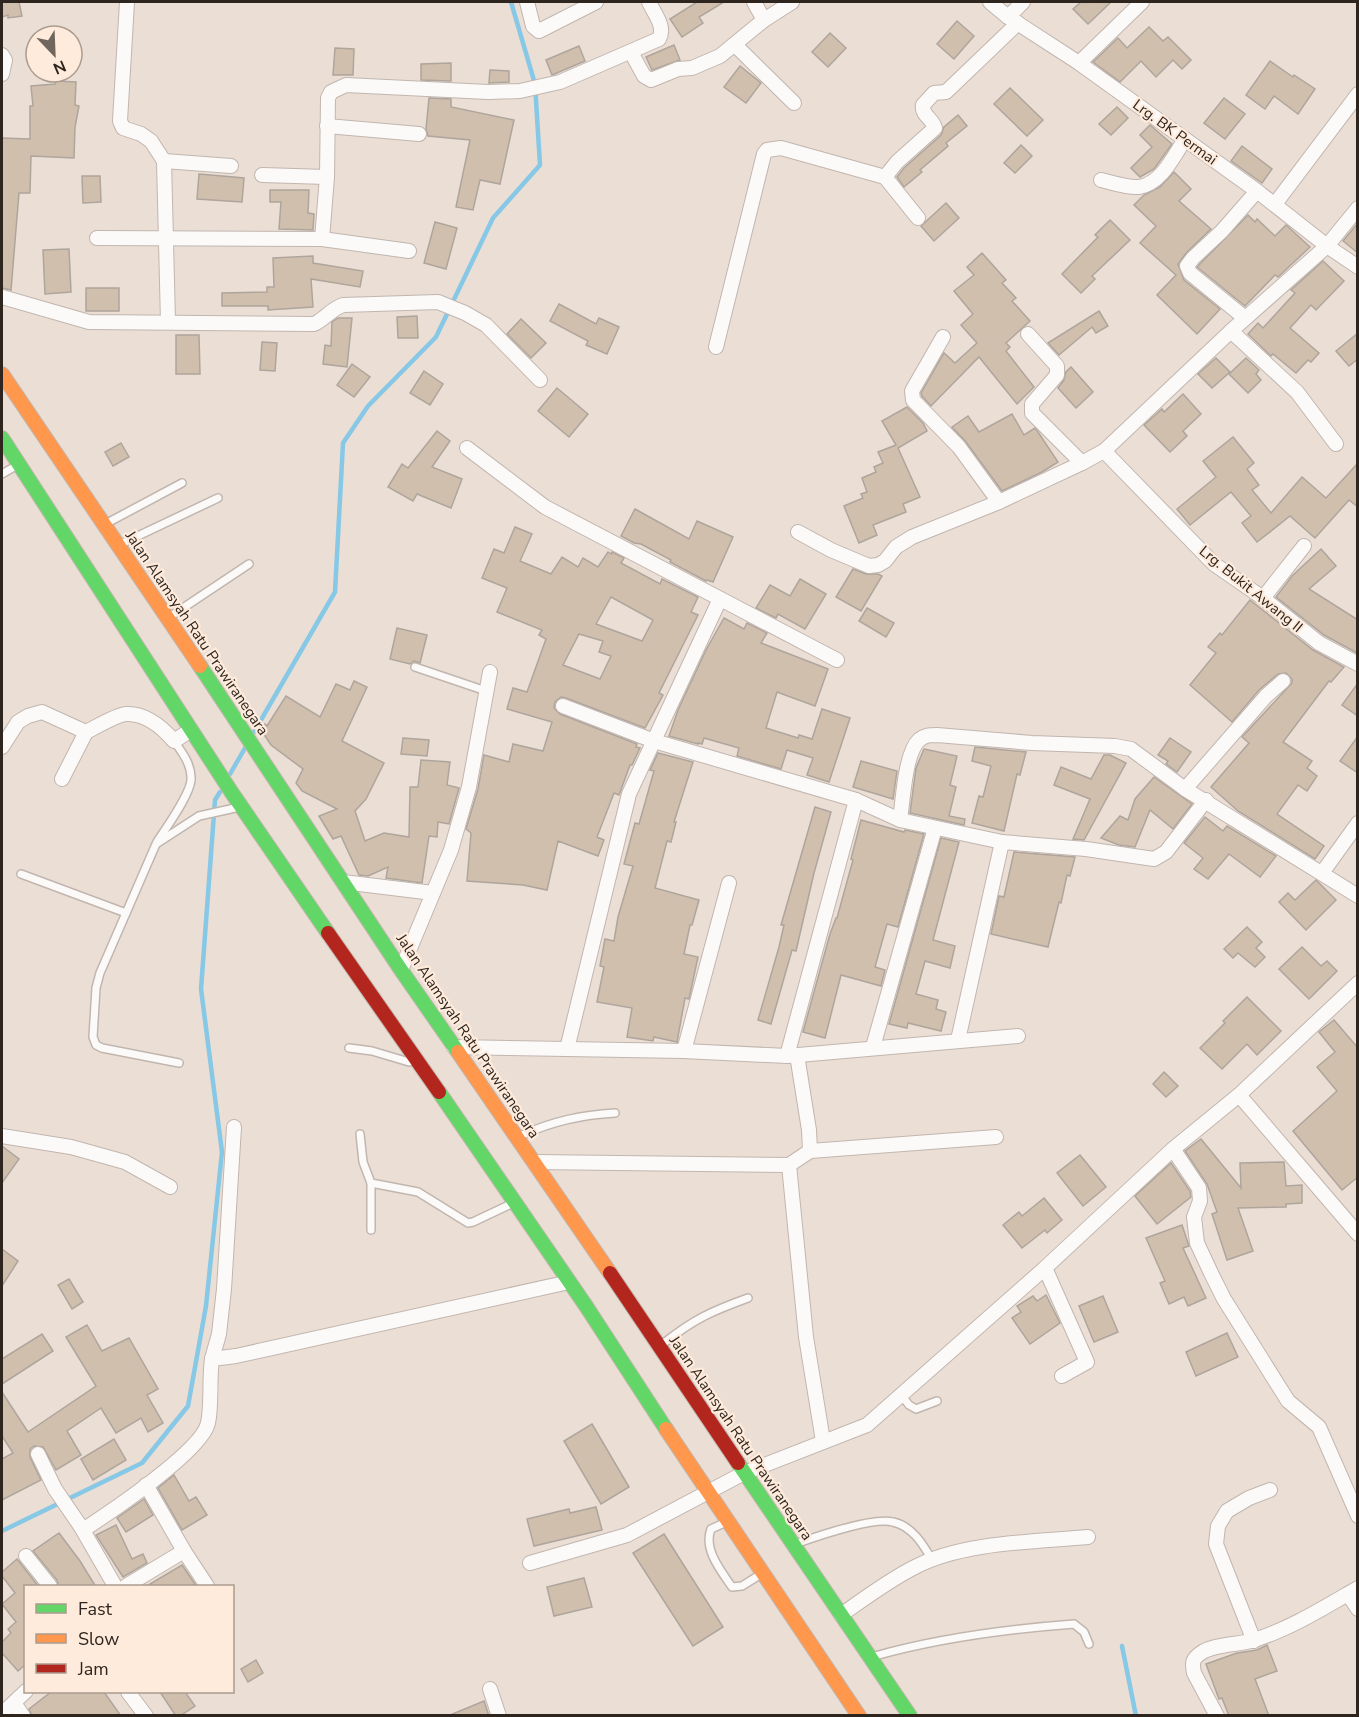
<svg xmlns="http://www.w3.org/2000/svg" width="1359" height="1717" viewBox="0 0 1359 1717" font-family="'Nunito Sans',sans-serif">
  <style>
    .lines { fill: none; stroke-linecap: round; stroke-linejoin: round }
    .stream { stroke: #86c8e6; stroke-width: 4.5 }
    .building { fill: #d1bfae; stroke: #aea59c; stroke-width: 1.5; fill-rule: evenodd }
    .lane-casing { stroke: #c1b6af; stroke-width: 10 }
    .street-casing { stroke: #c1b6af; stroke-width: 16 }
    .fast-casing { stroke: #c1b6af; stroke-width: 16 }
    .slow-casing { stroke: #c1b6af; stroke-width: 16 }
    .jam-casing { stroke: #c1b6af; stroke-width: 16 }
    .lane { stroke: #fcfaf9; stroke-width: 7 }
    .street { stroke: #fcfaf9; stroke-width: 14 }
    .fast { stroke: #63d668; stroke-width: 14 }
    .slow { stroke: #ff974d; stroke-width: 14 }
    .jam { stroke: #b3261e; stroke-width: 14 }
    .labels { text-anchor: middle; stroke-width: 4.5; stroke-linejoin: round; paint-order: stroke }
    .street-label { font-size: 15px; fill: #2d251e; stroke: #ffebdc }
  </style>
  <rect width="100%" height="100%" fill="#ebded4"/>
  <g class="lines">
    <g class="stream">
      <path d="M254,732L335,592L343,443L368,406L436,337L493,218L540,165L535,84L511,2"/>
      <path d="M230,774L245,748"/>
      <path d="M2,1531L142,1463L188,1406L206,1306L222,1152L201,989L215,800L220,792"/>
      <path d="M1122,1646L1136,1716"/>
    </g>
  </g>
  <g class="building">
    <path d="M2,2H19L22,16L8,18V15L2,17Z"/>
    <path d="M697,2H724L699,17L703,23L682,37L670,19Z"/>
    <path d="M1081,2H1111L1088,24L1073,9Z"/>
    <path d="M957,21L974,36L954,59L937,44Z"/>
    <path d="M1149,27L1163,41L1168,37L1191,60L1182,69L1173,60L1156,77L1141,61L1120,82L1093,62L1118,38L1127,48Z"/>
    <path d="M830,33L846,48L828,67L812,52Z"/>
    <path d="M674,45L680,60L652,70L646,57Z"/>
    <path d="M579,46L585,61L552,75L546,60Z"/>
    <path d="M335,48L354,49L353,75H333Z"/>
    <path d="M1270,61L1293,77L1294,75L1315,89L1298,114L1274,96L1265,109L1246,95Z"/>
    <path d="M451,63V81L421,80V64Z"/>
    <path d="M740,66L761,83L746,103L724,87Z"/>
    <path d="M490,70L509,71V82L489,83Z"/>
    <path d="M55,81L76,82L75,105L79,106L75,127L74,158L31,156L30,193H19L11,290L2,288V138L30,139V106H33L31,86L55,84Z"/>
    <path d="M1010,88L1043,120L1027,136L994,104Z"/>
    <path d="M429,98L451,99V107L514,120L500,184L480,180L473,210L456,207L470,140L428,136L426,129Z"/>
    <path d="M1224,98L1245,114L1225,139L1204,123Z"/>
    <path d="M1117,107L1128,118L1111,135L1099,124Z"/>
    <path d="M958,115L967,126L946,143L948,146L920,170L922,172L904,187L897,177L904,168L941,135L944,127Z"/>
    <path d="M1150,125L1172,144L1154,169L1140,177L1131,168L1152,147L1140,135Z"/>
    <path d="M1021,145L1032,156L1015,173L1004,163Z"/>
    <path d="M1242,146L1272,169L1262,183L1231,161Z"/>
    <path d="M1174,172L1191,189L1179,201L1211,229L1187,252L1178,264L1184,280L1220,309L1197,334L1157,295L1176,275L1140,243L1156,226L1134,205L1144,195L1160,187Z"/>
    <path d="M199,174L244,178L242,202L197,199Z"/>
    <path d="M82,176H100L101,202L83,203Z"/>
    <path d="M270,190H309L308,213L314,214L313,230L279,229L281,202H270Z"/>
    <path d="M946,203L959,218L934,241L921,226Z"/>
    <path d="M1248,215L1255,222L1257,219L1275,236L1286,225L1310,247L1278,277L1275,275L1245,306L1197,267Z"/>
    <path d="M1110,220L1130,240L1092,276L1095,279L1081,293L1062,274L1098,237L1095,235Z"/>
    <path d="M435,222L457,228L446,269L424,263Z"/>
    <path d="M1358,223V253L1343,241Z"/>
    <path d="M69,249L71,292L45,294L43,250Z"/>
    <path d="M982,253L1006,280L1002,283L1016,298L1012,301L1030,321L1006,343L1010,347L1006,351L1034,387L1017,404L979,357L931,406L922,396L921,393L944,353L955,363L977,343L961,325L973,314L954,291L974,275L967,267Z"/>
    <path d="M313,256V263L363,271L360,287L311,279L313,307L268,310V306H222V293L267,292V287H274L273,258Z"/>
    <path d="M1323,261L1344,281L1316,310L1311,305L1290,328L1319,353L1311,362L1308,360L1296,373L1273,354L1271,356L1248,334L1258,323L1263,328L1295,293L1291,290Z"/>
    <rect x="86" y="288" width="33" height="23"/>
    <path d="M559,304L596,324L599,318L619,327L607,354L586,345L588,341L550,321Z"/>
    <path d="M1099,311L1108,326L1096,333L1092,327L1059,355L1048,343Z"/>
    <path d="M417,316L418,338H398L397,317Z"/>
    <path d="M338,318H352L347,367L323,364L325,345L331,346L332,322Z"/>
    <path d="M521,319L546,343L531,358L507,334Z"/>
    <path d="M1358,333V359L1349,366L1336,351Z"/>
    <path d="M176,335H199L200,374H176Z"/>
    <path d="M262,342L277,343L275,371L260,370Z"/>
    <path d="M1216,358L1230,372L1212,388L1198,374Z"/>
    <path d="M1246,358L1259,370L1256,374L1261,380L1248,393L1229,374Z"/>
    <path d="M352,364L370,377L354,397L337,385Z"/>
    <path d="M1071,367L1093,392L1076,408L1058,388L1064,380L1066,372Z"/>
    <path d="M424,371L443,384L430,405L410,393Z"/>
    <path d="M557,388L588,414L569,437L538,411Z"/>
    <path d="M1183,394L1201,414L1183,431L1187,436L1170,452L1144,425L1162,409L1164,412Z"/>
    <path d="M907,407L923,423L927,431L898,448L920,497L903,504L906,512L873,525L877,535L859,543L844,506L863,498L861,494L867,492L862,478L876,472L874,467L883,463L878,452L896,445L882,421Z"/>
    <path d="M1012,414L1024,435L1035,428L1038,432L1058,462L1042,472L1002,491L966,442L952,427L968,416L979,432Z"/>
    <path d="M437,431L450,441L432,467L462,479L451,508L417,494L413,501L388,487L402,464L408,468Z"/>
    <path d="M1233,437L1254,463L1247,469L1259,485L1252,490L1271,513L1302,477L1326,498L1358,463V507L1349,500L1315,538L1290,516L1257,542L1242,523L1251,516L1231,492L1190,525L1177,509L1216,477L1203,461Z"/>
    <path d="M121,443L129,457L113,466L105,452Z"/>
    <path d="M635,509L689,539L697,521L733,537L713,582L707,580L706,581L670,562L671,560L641,544L634,543L621,536Z"/>
    <path d="M515,527L532,534L520,561L551,574L562,557L578,567L583,558L598,567L608,552L611,554L612,552L624,558L621,563L660,584L662,579L698,597L691,612L698,615L659,693L663,695L645,728L566,698L561,697L555,702L554,708L560,714L637,744L636,747L640,748L632,765H630L619,795L614,793L597,837L604,840L598,856L558,841L547,890L523,885L467,881L471,833L466,829L478,789L484,755L509,762L513,744L543,751L552,722L507,709L513,688L527,692L546,639L539,635L542,630L497,612L507,588L482,578L494,549L504,553ZM611,597L653,620L642,641L596,624ZM579,634L603,641L599,652L611,656L600,679L563,665Z"/>
    <path d="M1321,549L1336,566L1309,589L1358,620L1357,653L1324,635L1276,597L1292,576Z"/>
    <path d="M853,569L866,574H878L882,576L861,611L836,597Z"/>
    <path d="M800,579L826,594L805,629L778,614L776,618L756,608L770,585L790,596Z"/>
    <path d="M1250,600L1313,650L1344,667L1331,682L1329,681L1283,742L1312,761L1307,768L1317,776L1307,791L1298,785L1277,814L1324,846L1315,859L1238,811L1211,787L1249,743L1242,737L1292,683V679L1286,673L1278,674L1259,690L1232,722L1190,685L1216,653L1208,647L1220,633L1222,635Z"/>
    <path d="M867,608L894,623L886,637L859,621Z"/>
    <path d="M724,618L744,629L747,623L767,633L761,643L828,669L815,706L777,692L766,728L798,738L799,735L812,739L822,709L850,718L829,782L807,775L813,758L787,750L781,769L737,756L739,748L704,738L702,744L698,743V744L669,736L678,710L706,650Z"/>
    <path d="M397,628L427,635L420,663L414,661L410,664L390,659Z"/>
    <path d="M354,681L367,687L342,741L384,763L366,799L355,811L365,841L384,833L409,837L410,787H418L421,760L450,762L447,785L459,788L449,824L438,822L437,837L429,836L422,883L386,878L388,867L368,876L359,875L341,836L333,839L319,816L337,809L302,791L296,783L303,769L271,745L261,730L265,724L267,726L286,696L320,717L336,684L350,690Z"/>
    <path d="M1358,683V716L1342,705Z"/>
    <path d="M1358,736V773L1340,761Z"/>
    <path d="M403,738L429,740L427,756L401,754Z"/>
    <path d="M1170,738L1191,752L1177,772L1166,764L1168,761L1158,755Z"/>
    <path d="M975,747L1026,752L1020,775L1017,774L1004,831L972,823L979,796L983,797L991,766L972,761Z"/>
    <path d="M924,749L957,756L950,785L956,787L949,816L965,819L964,825L910,813L916,768Z"/>
    <path d="M658,753L693,762L674,822H676L671,842L667,841L655,888L699,900L692,925H690L684,954L698,957L689,999L685,998L677,1042L654,1037L653,1041L627,1037L632,1008L597,1002L604,967L600,966L605,939L614,941L618,917L633,866L624,864L635,823L639,824L654,771L650,770Z"/>
    <path d="M1104,755H1110L1126,763L1084,840L1073,839L1090,799L1054,785L1061,767L1091,779Z"/>
    <path d="M861,761L897,771L893,799L853,787Z"/>
    <path d="M1154,777L1192,804L1173,829L1150,810L1135,847L1119,845L1101,838L1120,816L1128,820L1135,799Z"/>
    <path d="M815,807L831,812L814,873L796,951L792,950L771,1024L758,1020L779,947L784,925H781Z"/>
    <path d="M1205,817L1223,831L1227,826L1276,856L1260,877L1229,854L1208,879L1194,869L1203,858L1184,843Z"/>
    <path d="M861,820L904,832L905,830L924,834L898,927L887,924L875,967L885,970L881,986L841,975L825,1038L803,1032L830,934L836,918H837L853,860L851,859Z"/>
    <path d="M941,838L959,842L933,940L955,946L950,968L925,961L916,994L938,1000L936,1009L946,1012L941,1031L908,1023L907,1028L889,1024Z"/>
    <path d="M1014,852L1075,857L1070,876L1067,875L1061,903L1059,902L1048,947L991,934L999,896L1004,897Z"/>
    <path d="M1316,880L1336,900L1306,930L1279,902L1288,893L1295,900Z"/>
    <path d="M1247,927L1262,942L1256,948L1265,957L1255,967L1238,953L1233,958L1224,949Z"/>
    <path d="M1302,947L1321,966L1327,961L1337,971L1309,999L1279,969Z"/>
    <path d="M1247,997L1281,1031L1257,1055L1247,1044L1222,1069L1200,1048L1225,1023L1223,1021Z"/>
    <path d="M1334,1020L1358,1048V1177L1342,1190L1293,1131L1337,1091L1317,1067L1335,1052L1319,1032Z"/>
    <path d="M1164,1072L1178,1086L1166,1097L1153,1084Z"/>
    <path d="M1201,1139L1241,1188L1240,1163L1284,1162L1286,1186L1302,1185V1203L1286,1204V1207L1238,1208L1253,1251L1227,1260L1212,1214L1217,1212L1207,1184L1185,1151Z"/>
    <path d="M2,1146L19,1159L2,1183Z"/>
    <path d="M1080,1155L1106,1187L1083,1206L1057,1173Z"/>
    <path d="M1171,1163L1190,1191L1191,1197L1157,1224L1135,1196Z"/>
    <path d="M1044,1198L1062,1220L1047,1233L1045,1230L1022,1248L1003,1225L1019,1212L1022,1216Z"/>
    <path d="M1182,1225L1189,1246L1183,1248L1206,1298L1188,1306L1184,1297L1169,1304L1160,1283L1165,1281L1146,1238Z"/>
    <path d="M2,1249L18,1261L2,1286Z"/>
    <path d="M69,1279L83,1302L72,1309L58,1285Z"/>
    <path d="M1046,1295L1060,1323L1030,1344L1012,1318L1021,1312L1017,1306L1033,1296L1037,1301Z"/>
    <path d="M1103,1296L1118,1332L1094,1342L1079,1306Z"/>
    <path d="M87,1325L102,1351L129,1338L158,1389L147,1395L163,1423L148,1432L141,1418L116,1433L101,1408L67,1431L81,1455L56,1470L43,1447L34,1446L30,1449V1457L41,1480L2,1500V1459L13,1453L2,1436V1392L28,1432L96,1386L66,1337Z"/>
    <path d="M1227,1333L1238,1357L1196,1376L1186,1352Z"/>
    <path d="M42,1334L53,1351L2,1384V1359Z"/>
    <path d="M592,1424L629,1487L601,1504L564,1441Z"/>
    <path d="M114,1439L126,1460L93,1480L81,1459Z"/>
    <path d="M174,1475L189,1501L196,1497L207,1515L182,1530L158,1488Z"/>
    <path d="M144,1499L153,1515L126,1532L117,1518Z"/>
    <path d="M596,1507L602,1530L534,1546L527,1519L569,1509L570,1513Z"/>
    <path d="M116,1525L132,1559L143,1554L147,1563L123,1577L96,1535Z"/>
    <path d="M59,1533L80,1561L96,1587H59L57,1580L33,1551Z"/>
    <path d="M664,1534L723,1627L693,1646L633,1553Z"/>
    <path d="M17,1559L39,1587H26V1664L18,1671L2,1653V1642L11,1633L8,1629L16,1622L2,1604L15,1593L2,1576V1572Z"/>
    <path d="M182,1565L195,1584L190,1587H145Z"/>
    <path d="M584,1578L592,1607L554,1616L547,1587Z"/>
    <path d="M1267,1645L1277,1671L1255,1679L1269,1716H1229L1222,1698L1219,1699L1206,1664L1237,1653L1257,1650Z"/>
    <path d="M256,1660L263,1673L248,1682L241,1669Z"/>
    <path d="M51,1692H104L121,1716H32L29,1709Z"/>
    <path d="M160,1692H185L195,1706L180,1716H176Z"/>
    <path d="M484,1701L489,1716H450V1715Z"/>
  </g>
  <g class="lines">
    <defs>
      <g id="lane">
        <path d="M2,474L14,467"/>
        <path d="M109,522L182,483"/>
        <path d="M123,543L218,498"/>
        <path d="M171,616L249,564"/>
        <path d="M415,667L486,691"/>
        <path d="M157,842C166,828 190,795 191,780C192,765 182,752 174,741"/>
        <path d="M21,874L126,913"/>
        <path d="M349,1048L372,1051L409,1062"/>
        <path d="M179,1063L102,1048L96,1045L93,1037L96,988L100,973L156,844L199,816L235,808"/>
        <path d="M360,1134L363,1162L371,1183L418,1192L468,1223L473,1222L509,1205"/>
        <path d="M522,1135C554,1121 581,1115 615,1113"/>
        <path d="M371,1183V1230"/>
        <path d="M664,1343C694,1319 712,1311 748,1298"/>
        <path d="M902,1396L909,1405L916,1409L937,1401"/>
        <path d="M722,1524L711,1529C703,1549 721,1571 732,1587L742,1586L758,1576"/>
        <path d="M798,1543C818,1536 874,1517 893,1522C912,1526 923,1544 932,1560"/>
        <path d="M875,1656C939,1638 1008,1629 1074,1624L1084,1632L1089,1644"/>
      </g>
      <g id="street">
        <path d="M127,2L120,121L123,128L141,134L151,141L164,161L168,322"/>
        <path d="M527,2L533,26L539,31L596,2"/>
        <path d="M754,2L764,20"/>
        <path d="M990,2L1008,17L1079,63L1257,191L1327,246L1358,267"/>
        <path d="M1008,17L1023,2"/>
        <path d="M735,45L794,103"/>
        <path d="M631,52L644,76L651,80L678,69L692,68L720,56L764,20L792,2"/>
        <path d="M2,55L5,60L2,74"/>
        <path d="M1079,63L1142,2"/>
        <path d="M327,126L419,134"/>
        <path d="M164,161L231,166"/>
        <path d="M262,175L327,177"/>
        <path d="M1101,180C1113,183 1127,188 1139,187C1161,184 1174,156 1185,139"/>
        <path d="M1275,204L1358,94"/>
        <path d="M918,218L885,177L897,162L935,128C933,119 921,115 923,105L934,93L946,92L1018,23"/>
        <path d="M97,238L322,239L327,177L328,98L331,92L346,85L488,92L520,91L560,82L659,39C666,27 654,13 649,2"/>
        <path d="M322,239L409,251"/>
        <path d="M2,297L89,322L314,324C325,319 331,309 343,305L438,302L465,313L486,325L540,380"/>
        <path d="M1245,318L1190,273L1187,266L1193,258L1222,231L1257,191"/>
        <path d="M1231,331L1297,392L1336,444"/>
        <path d="M1028,334L1057,366V375L1032,404V413L1082,463"/>
        <path d="M943,337L912,391L913,400L959,447L999,502"/>
        <path d="M716,347L764,154L767,150L781,148L885,177"/>
        <path d="M467,448L545,507L837,660"/>
        <path d="M1104,451L1214,564L1263,598L1319,643L1358,664"/>
        <path d="M798,532L831,550L869,566L878,565L885,561L896,547L912,537L999,502L1082,463L1104,451L1231,331L1327,246L1358,208"/>
        <path d="M1263,598L1304,546"/>
        <path d="M563,706L654,741L856,800L787,1056"/>
        <path d="M2,747L18,722L28,716L42,712L86,732C96,727 116,715 126,714C146,713 162,727 174,741L191,730"/>
        <path d="M62,779L86,732"/>
        <path d="M1185,789L1266,696L1283,681"/>
        <path d="M856,800L900,820L1002,842L1086,849L1154,859L1166,852L1206,800"/>
        <path d="M900,820C903,800 905,753 919,740C925,735 930,735 937,735L1032,743L1115,746L1131,749L1185,789L1358,896"/>
        <path d="M1322,873L1358,823"/>
        <path d="M343,882L433,893"/>
        <path d="M401,970L451,850L469,787L490,672"/>
        <path d="M958,1040L1002,842"/>
        <path d="M454,1047L684,1051L787,1056L1018,1036"/>
        <path d="M873,1047L935,828"/>
        <path d="M567,1049L629,794L720,599"/>
        <path d="M684,1051L729,883"/>
        <path d="M797,1055L809,1130L810,1151L789,1165L806,1337L823,1441"/>
        <path d="M1239,1095L1358,1234"/>
        <path d="M2,1136L71,1147L125,1162L170,1187"/>
        <path d="M1173,1149L1199,1188L1200,1201L1194,1217L1197,1243L1211,1273L1224,1299L1288,1401L1319,1427L1358,1516"/>
        <path d="M810,1151L996,1137"/>
        <path d="M534,1162L789,1165"/>
        <path d="M1045,1268L1087,1362L1062,1376"/>
        <path d="M212,1359L219,1334L224,1289L234,1127"/>
        <path d="M38,1454L55,1489L81,1527L115,1586"/>
        <path d="M146,1485L184,1551L207,1586"/>
        <path d="M83,1530C109,1513 202,1451 208,1423C212,1405 209,1379 212,1359L236,1356L569,1282"/>
        <path d="M26,1556L50,1586"/>
        <path d="M530,1563L627,1535L744,1473L867,1425L1045,1268L1173,1149L1239,1095L1358,983"/>
        <path d="M126,1586L184,1551"/>
        <path d="M1348,1594L1358,1609"/>
        <path d="M841,1615C865,1598 889,1580 915,1567C963,1542 1034,1542 1088,1537"/>
        <path d="M1254,1641L1216,1544L1218,1526L1227,1511L1249,1498L1270,1490"/>
        <path d="M490,1689L499,1716"/>
        <path d="M128,1692L146,1716"/>
        <path d="M14,1703L23,1716"/>
        <path d="M2,1714L26,1691"/>
        <path d="M1217,1716L1194,1673C1192,1663 1192,1659 1201,1653C1213,1644 1239,1645 1254,1640C1290,1629 1325,1607 1358,1588"/>
      </g>
      <g id="fast">
        <path d="M2,438L232,793L328,933"/>
        <path d="M200,666L401,970L458,1052"/>
        <path d="M439,1092L586,1306L666,1429"/>
        <path d="M738,1463L910,1716"/>
      </g>
      <g id="slow">
        <path d="M2,374L200,666"/>
        <path d="M458,1052L610,1273"/>
        <path d="M666,1429L859,1716"/>
      </g>
      <g id="jam">
        <path d="M328,933L439,1092"/>
        <path d="M610,1273L738,1463"/>
      </g>
    </defs>
    <use href="#lane" class="lane-casing"/>
    <use href="#street" class="street-casing"/>
    <use href="#fast" class="fast-casing"/>
    <use href="#slow" class="slow-casing"/>
    <use href="#jam" class="jam-casing"/>
    <use href="#lane" class="lane"/>
    <use href="#street" class="street"/>
    <use href="#fast" class="fast"/>
    <use href="#slow" class="slow"/>
    <use href="#jam" class="jam"/>
  </g>
  <g class="labels">
    <g class="street-label">
      <text transform="translate(1175 132) rotate(36)" y="5">Lrg. BK Permai</text>
      <text transform="translate(1251 589) rotate(39)" y="5">Lrg. Bukit Awang II</text>
      <text transform="translate(197 633) rotate(56)" y="5">Jalan Alamsyah Ratu Prawiranegara</text>
      <text transform="translate(468 1036) rotate(56)" y="5">Jalan Alamsyah Ratu Prawiranegara</text>
      <text transform="translate(741 1438) rotate(56)" y="5">Jalan Alamsyah Ratu Prawiranegara</text>
    </g>
  </g>
  <rect width="1359" height="1717" fill="none" stroke="#2d251e" stroke-width="6"/>
  <rect x="24" y="1585" width="210" height="108" fill="#ffebdc" stroke="#ab9c90" stroke-width="1.5"/>
  <rect x="36" y="1604" width="30" height="9" fill="#63d668" stroke="#ab9c90" stroke-width="1.5"/>
  <text x="78" y="1615" font-size="18" fill="#2d251e">Fast</text>
  <rect x="36" y="1634" width="30" height="9" fill="#ff974d" stroke="#ab9c90" stroke-width="1.5"/>
  <text x="78" y="1645" font-size="18" fill="#2d251e">Slow</text>
  <rect x="36" y="1664" width="30" height="9" fill="#b3261e" stroke="#ab9c90" stroke-width="1.5"/>
  <text x="78" y="1675" font-size="18" fill="#2d251e">Jam</text>
  <g transform="translate(54 54) rotate(157)"><circle r="28" fill="#ffebdc" stroke="#ab9c90" stroke-width="1.5"/>
  <path d="M0-4.5L10 22L0 15L-10 22Z" fill="#70665e"/>
  <text y="-9" font-size="16" font-weight="bold" text-anchor="middle" fill="#2d251e">N</text>
  </g>
</svg>
